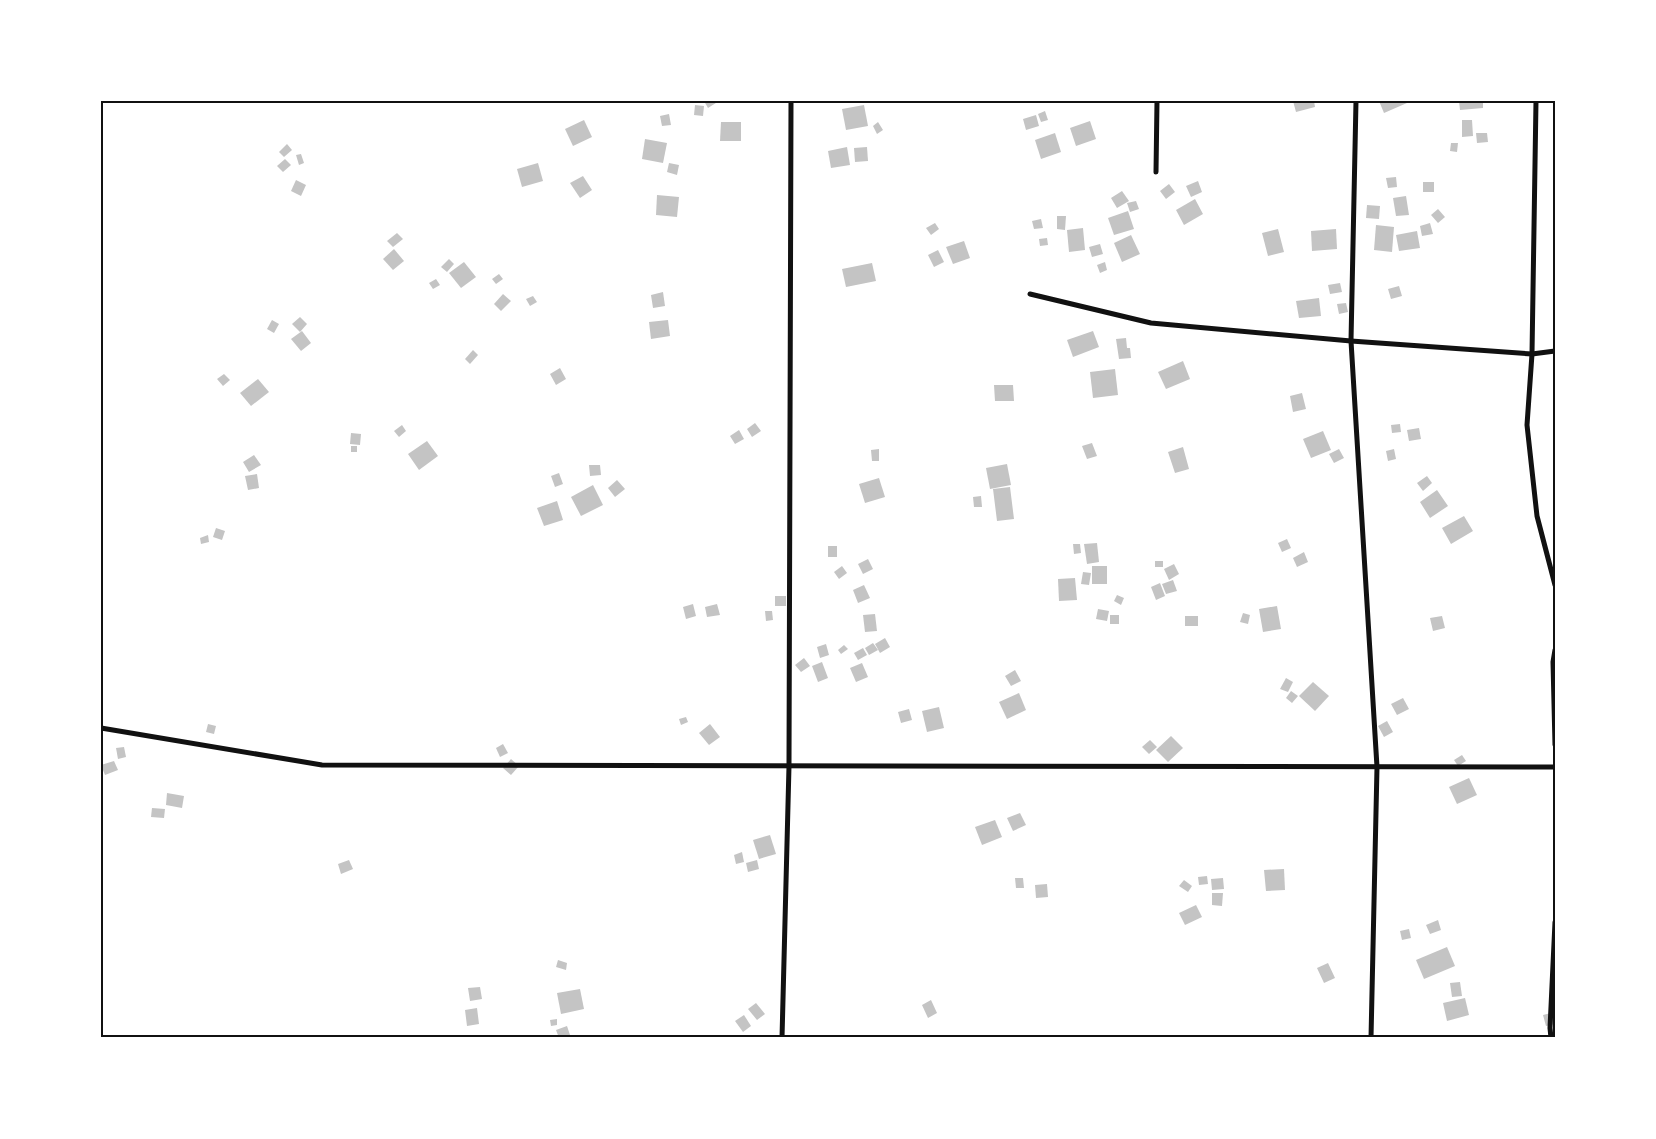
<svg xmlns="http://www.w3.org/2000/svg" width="1656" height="1139" viewBox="0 0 1656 1139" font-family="Rubik,sans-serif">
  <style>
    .building { fill: #c4c4c4 }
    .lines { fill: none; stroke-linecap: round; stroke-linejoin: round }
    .minor { stroke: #111; stroke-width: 5 }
    .neatline { fill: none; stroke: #111; stroke-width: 2 }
  </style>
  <rect width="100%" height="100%" fill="#fff"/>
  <g class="building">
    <path d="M704,101H719L708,108Z"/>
    <path d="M1293,101H1314L1315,107L1296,112Z"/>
    <path d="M1379,101H1406L1407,103L1384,113Z"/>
    <path d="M1459,101H1483V108L1460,110Z"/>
    <path d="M695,105L704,106L703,116L694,115Z"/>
    <path d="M864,105L868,126L846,130L842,109Z"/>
    <path d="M1045,111L1048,120L1041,122L1038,114Z"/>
    <path d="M669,114L671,125L662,126L660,116Z"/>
    <path d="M1036,115L1039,126L1026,130L1023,119Z"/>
    <path d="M584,120L592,137L573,146L565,129Z"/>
    <path d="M1462,120H1472L1473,136L1462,137Z"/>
    <path d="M1090,121L1096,139L1076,146L1070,128Z"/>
    <path d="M721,122H741V141H720Z"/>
    <path d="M878,122L883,130L877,134L873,126Z"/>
    <path d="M1055,133L1061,152L1041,159L1035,140Z"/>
    <path d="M1476,133H1487L1488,142L1477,143Z"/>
    <path d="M645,139L667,143L663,163L642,159Z"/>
    <path d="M1451,143H1458L1457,152L1450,151Z"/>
    <path d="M287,144L292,150L284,157L279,152Z"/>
    <path d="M847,147L850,165L831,168L828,151Z"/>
    <path d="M867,147L868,161L855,162L854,148Z"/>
    <path d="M301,154L304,163L299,165L296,155Z"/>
    <path d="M285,159L291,165L283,172L277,166Z"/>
    <path d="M538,163L543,181L522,187L517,169Z"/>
    <path d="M669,163L679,165L677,175L667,172Z"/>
    <path d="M583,176L592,190L580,198L570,183Z"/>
    <path d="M1396,177L1397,187L1388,188L1386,178Z"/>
    <path d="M296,180L306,185L301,196L291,191Z"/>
    <path d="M1198,181L1202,192L1191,197L1186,186Z"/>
    <rect x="1423" y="182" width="11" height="10"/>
    <path d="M1169,184L1175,192L1166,199L1160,191Z"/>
    <path d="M1122,191L1129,201L1117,208L1111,198Z"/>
    <path d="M657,195L679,197L677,217L656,215Z"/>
    <path d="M1406,196L1409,215L1396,216L1393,198Z"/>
    <path d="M1195,199L1203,214L1184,225L1176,210Z"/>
    <path d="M1136,201L1139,209L1130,212L1127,203Z"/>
    <path d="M1367,205L1380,206L1379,219L1366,218Z"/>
    <path d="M1438,209L1445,217L1438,223L1431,215Z"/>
    <path d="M1128,211L1134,229L1114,235L1108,218Z"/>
    <path d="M1057,216H1066L1065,230L1057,229Z"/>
    <path d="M1041,219L1043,228L1034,229L1032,221Z"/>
    <path d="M935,223L939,229L931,235L926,228Z"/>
    <path d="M1430,223L1433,234L1422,236L1420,226Z"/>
    <path d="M1376,225L1394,227L1392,252L1374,250Z"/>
    <path d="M1083,228L1085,250L1069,252L1067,230Z"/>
    <path d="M1278,229L1284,252L1268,256L1262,233Z"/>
    <path d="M1336,229L1337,249L1312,251L1311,231Z"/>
    <path d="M1417,231L1420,248L1399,251L1396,235Z"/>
    <path d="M397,233L403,239L393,247L387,241Z"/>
    <path d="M1131,235L1140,254L1122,262L1114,243Z"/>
    <path d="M1047,238L1048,245L1040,246L1039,239Z"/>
    <path d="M964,241L970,258L953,264L946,247Z"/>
    <path d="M1100,244L1103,254L1092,257L1089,247Z"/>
    <path d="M394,249L404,261L393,270L383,259Z"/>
    <path d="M938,250L944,262L934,267L928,255Z"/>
    <path d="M449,259L454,264L447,272L441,267Z"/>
    <path d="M464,262L476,277L461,288L449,273Z"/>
    <path d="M1105,262L1107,270L1100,273L1097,265Z"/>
    <path d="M872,263L876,281L846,287L842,269Z"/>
    <path d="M499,274L503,279L496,284L492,279Z"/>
    <path d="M436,279L440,285L433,289L429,283Z"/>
    <path d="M1340,283L1342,292L1330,294L1328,285Z"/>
    <path d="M1399,286L1402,296L1391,299L1388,289Z"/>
    <path d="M663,292L665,306L653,308L651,295Z"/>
    <path d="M503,294L511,301L501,311L494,304Z"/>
    <path d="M533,296L537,302L530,306L526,299Z"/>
    <path d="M1319,298L1321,316L1299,318L1296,301Z"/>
    <path d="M1346,303L1348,312L1339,314L1337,304Z"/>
    <path d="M300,317L307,324L300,332L292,324Z"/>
    <path d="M272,320L279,324L274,333L267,329Z"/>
    <path d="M668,320L670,336L651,339L649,322Z"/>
    <path d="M302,331L311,343L301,351L291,339Z"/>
    <path d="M1093,331L1099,347L1073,357L1067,340Z"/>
    <path d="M1126,338L1127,348H1130L1131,358L1119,359L1116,339Z"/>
    <path d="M473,350L478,355L470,364L465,359Z"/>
    <path d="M1183,361L1190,379L1166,389L1158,372Z"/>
    <path d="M560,368L566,379L556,385L550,374Z"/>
    <path d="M1115,369L1118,395L1093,398L1090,372Z"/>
    <path d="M224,374L230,380L223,386L217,379Z"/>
    <path d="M258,379L269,392L251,406L240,393Z"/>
    <path d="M994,385H1013L1014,401H995Z"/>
    <path d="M1302,393L1306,409L1293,412L1290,396Z"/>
    <path d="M755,423L761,431L752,437L747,429Z"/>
    <path d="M1400,424L1401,432L1392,433L1391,425Z"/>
    <path d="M402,425L406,431L399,437L394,431Z"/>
    <path d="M1419,428L1421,439L1409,441L1407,430Z"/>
    <path d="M739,430L744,439L735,444L730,436Z"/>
    <path d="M1323,431L1331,450L1311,458L1303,439Z"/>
    <path d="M351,433L361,434L360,445L350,444Z"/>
    <path d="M427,441L438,456L419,470L408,454Z"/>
    <path d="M1092,443L1097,456L1087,459L1082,446Z"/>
    <rect x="351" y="446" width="6" height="6"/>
    <path d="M1183,447L1189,469L1175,473L1168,452Z"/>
    <path d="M879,449V461H872L871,450Z"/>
    <path d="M1339,449L1344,458L1334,463L1329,454Z"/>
    <path d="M1394,449L1396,459L1388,461L1386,451Z"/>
    <path d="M254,455L261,465L249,472L243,462Z"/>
    <path d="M1007,464L1011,485L990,489L986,468Z"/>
    <path d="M589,465H600L601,475L590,476Z"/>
    <path d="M559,473L563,484L555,487L551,476Z"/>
    <path d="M257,474L259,488L248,490L245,476Z"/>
    <path d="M1427,476L1432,483L1423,491L1417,483Z"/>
    <path d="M879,478L885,497L865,503L859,484Z"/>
    <path d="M617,480L625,489L615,497L608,488Z"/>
    <path d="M593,485L603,505L581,516L571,497Z"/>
    <path d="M1010,487L1014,519L997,521L993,489Z"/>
    <path d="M1437,490L1448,506L1430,518L1420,502Z"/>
    <path d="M981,496L982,507H974L973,497Z"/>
    <path d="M557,501L563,520L544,526L537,508Z"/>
    <path d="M1464,516L1473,531L1451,544L1442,528Z"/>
    <path d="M216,528L225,531L222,540L213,537Z"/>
    <path d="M208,535L209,542L201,544L200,538Z"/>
    <path d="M1287,539L1291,548L1282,552L1278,543Z"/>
    <path d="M1097,543L1099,562L1087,564L1084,544Z"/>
    <path d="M1073,544H1080L1081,553L1074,554Z"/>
    <rect x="828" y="546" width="9" height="11"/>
    <path d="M1304,552L1308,562L1297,567L1293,558Z"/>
    <path d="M868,559L873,569L863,574L858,564Z"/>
    <rect x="1155" y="561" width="8" height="6"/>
    <path d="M1174,564L1179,574L1169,580L1164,569Z"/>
    <path d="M842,566L847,573L839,579L834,572Z"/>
    <rect x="1092" y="566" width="15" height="18"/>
    <path d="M1083,572L1091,573L1089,585L1081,584Z"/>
    <path d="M1075,578L1077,600L1059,601L1058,579Z"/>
    <path d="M1173,580L1177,591L1166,594L1162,584Z"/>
    <path d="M1160,583L1165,596L1156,600L1151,587Z"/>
    <path d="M864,585L870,598L858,603L853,590Z"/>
    <path d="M1117,595L1124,598L1121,605L1114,601Z"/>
    <rect x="775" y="596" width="11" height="10"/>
    <path d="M693,604L696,616L686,619L683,607Z"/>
    <path d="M717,604L720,615L707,617L705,607Z"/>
    <path d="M1277,606L1281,629L1263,632L1259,609Z"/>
    <path d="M1098,609L1109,611L1107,621L1096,619Z"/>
    <path d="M765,611H772L773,620L766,621Z"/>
    <path d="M1243,613L1250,615L1248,624L1240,622Z"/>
    <path d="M875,614L877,631L865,632L863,615Z"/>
    <rect x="1110" y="615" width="9" height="9"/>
    <rect x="1185" y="616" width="13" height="10"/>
    <path d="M1442,616L1445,628L1433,631L1430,618Z"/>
    <path d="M885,638L890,647L880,653L875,644Z"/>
    <path d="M873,643L878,650L869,655L865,648Z"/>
    <path d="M826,644L829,655L820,658L817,647Z"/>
    <path d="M844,645L848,649L841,654L838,650Z"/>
    <path d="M863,648L867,655L858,660L854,653Z"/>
    <path d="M804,658L810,666L801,672L795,665Z"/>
    <path d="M822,662L828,678L818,682L812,666Z"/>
    <path d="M862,663L868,677L856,682L850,668Z"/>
    <path d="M1015,670L1021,681L1011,686L1005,676Z"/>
    <path d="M1286,678L1293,682L1288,692L1280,689Z"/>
    <path d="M1313,682L1329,696L1315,711L1299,696Z"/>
    <path d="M1291,691L1298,696L1292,703L1286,698Z"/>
    <path d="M1019,693L1026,710L1007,719L999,702Z"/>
    <path d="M1403,698L1409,709L1397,715L1391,704Z"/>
    <path d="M939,707L944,728L927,732L922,711Z"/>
    <path d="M909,709L912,720L901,723L898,712Z"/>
    <path d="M686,717L688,722L681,725L679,719Z"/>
    <path d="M1387,721L1393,732L1384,737L1378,726Z"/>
    <path d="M208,724L216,726L214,734L206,732Z"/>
    <path d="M710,724L720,737L709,745L699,733Z"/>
    <path d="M1171,736L1183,748L1168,762L1156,750Z"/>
    <path d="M1150,740L1157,747L1149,754L1142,747Z"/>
    <path d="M503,744L508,753L500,757L496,748Z"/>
    <path d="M124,747L126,757L118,759L116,748Z"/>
    <path d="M1462,755L1466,761L1458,766L1454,760Z"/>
    <path d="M511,759L519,766L511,775L503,768Z"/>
    <path d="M114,761L118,770L105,775L101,765Z"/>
    <path d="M1469,778L1477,795L1457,804L1449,787Z"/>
    <path d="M167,793L184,796L182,808L166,805Z"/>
    <path d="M152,808L165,809L164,818L151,817Z"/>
    <path d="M1020,813L1026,825L1013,831L1007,818Z"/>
    <path d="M995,820L1002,837L982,845L975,827Z"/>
    <path d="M770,835L776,854L759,859L753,840Z"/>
    <path d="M742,852L744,862L736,864L734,855Z"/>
    <path d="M349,860L353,869L341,874L338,864Z"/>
    <path d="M757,860L759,869L748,872L746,863Z"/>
    <path d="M1284,869L1285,890L1266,891L1264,870Z"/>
    <path d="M1207,876L1208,884L1199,885L1198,877Z"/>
    <path d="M1015,878H1023L1024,888H1016Z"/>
    <path d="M1223,878L1224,889L1212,890L1211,879Z"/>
    <path d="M1184,880L1192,886L1188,892L1179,886Z"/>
    <path d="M1047,884L1048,897L1036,898L1035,885Z"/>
    <path d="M1212,893H1223L1222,906L1212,905Z"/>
    <path d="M1196,905L1202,917L1185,925L1179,913Z"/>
    <path d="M1438,920L1441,930L1430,934L1426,925Z"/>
    <path d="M1409,929L1411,938L1402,940L1400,931Z"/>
    <path d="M1447,947L1455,966L1424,979L1416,960Z"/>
    <path d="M558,960L567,963L566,970L556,967Z"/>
    <path d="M1328,963L1335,978L1324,983L1317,968Z"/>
    <path d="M1460,982L1462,996L1452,997L1450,983Z"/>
    <path d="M480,987L482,999L470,1001L468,988Z"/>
    <path d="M580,989L584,1009L561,1014L557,993Z"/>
    <path d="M1465,998L1469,1015L1447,1021L1443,1003Z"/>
    <path d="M931,1000L937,1013L928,1018L922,1005Z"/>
    <path d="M756,1003L765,1014L757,1020L748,1009Z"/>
    <path d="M477,1008L479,1024L467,1026L465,1010Z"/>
    <path d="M1555,1012V1024L1546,1026L1543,1015Z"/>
    <path d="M744,1015L751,1026L743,1032L735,1021Z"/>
    <path d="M557,1019V1025L551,1026L550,1020Z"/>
    <path d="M567,1026L570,1035L559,1038L556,1030Z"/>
  </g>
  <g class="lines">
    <g class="minor">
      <path d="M1356,101L1351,341L1377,767L1371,1038"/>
      <path d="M1536,101L1532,354L1527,425L1537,516L1555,585"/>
      <path d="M1156,172L1157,101"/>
      <path d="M1030,294L1151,323L1351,341L1532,354L1555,351"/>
      <path d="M1555,650L1553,662L1555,745"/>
      <path d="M101,728L322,765L1555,767"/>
      <path d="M782,1038L789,766L791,101"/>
      <path d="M1551,1038L1550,1028L1555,922"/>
    </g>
  </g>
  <rect width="1656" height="1139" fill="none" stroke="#ffffff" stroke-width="205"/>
  <rect x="102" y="102" width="1452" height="934" class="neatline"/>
</svg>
